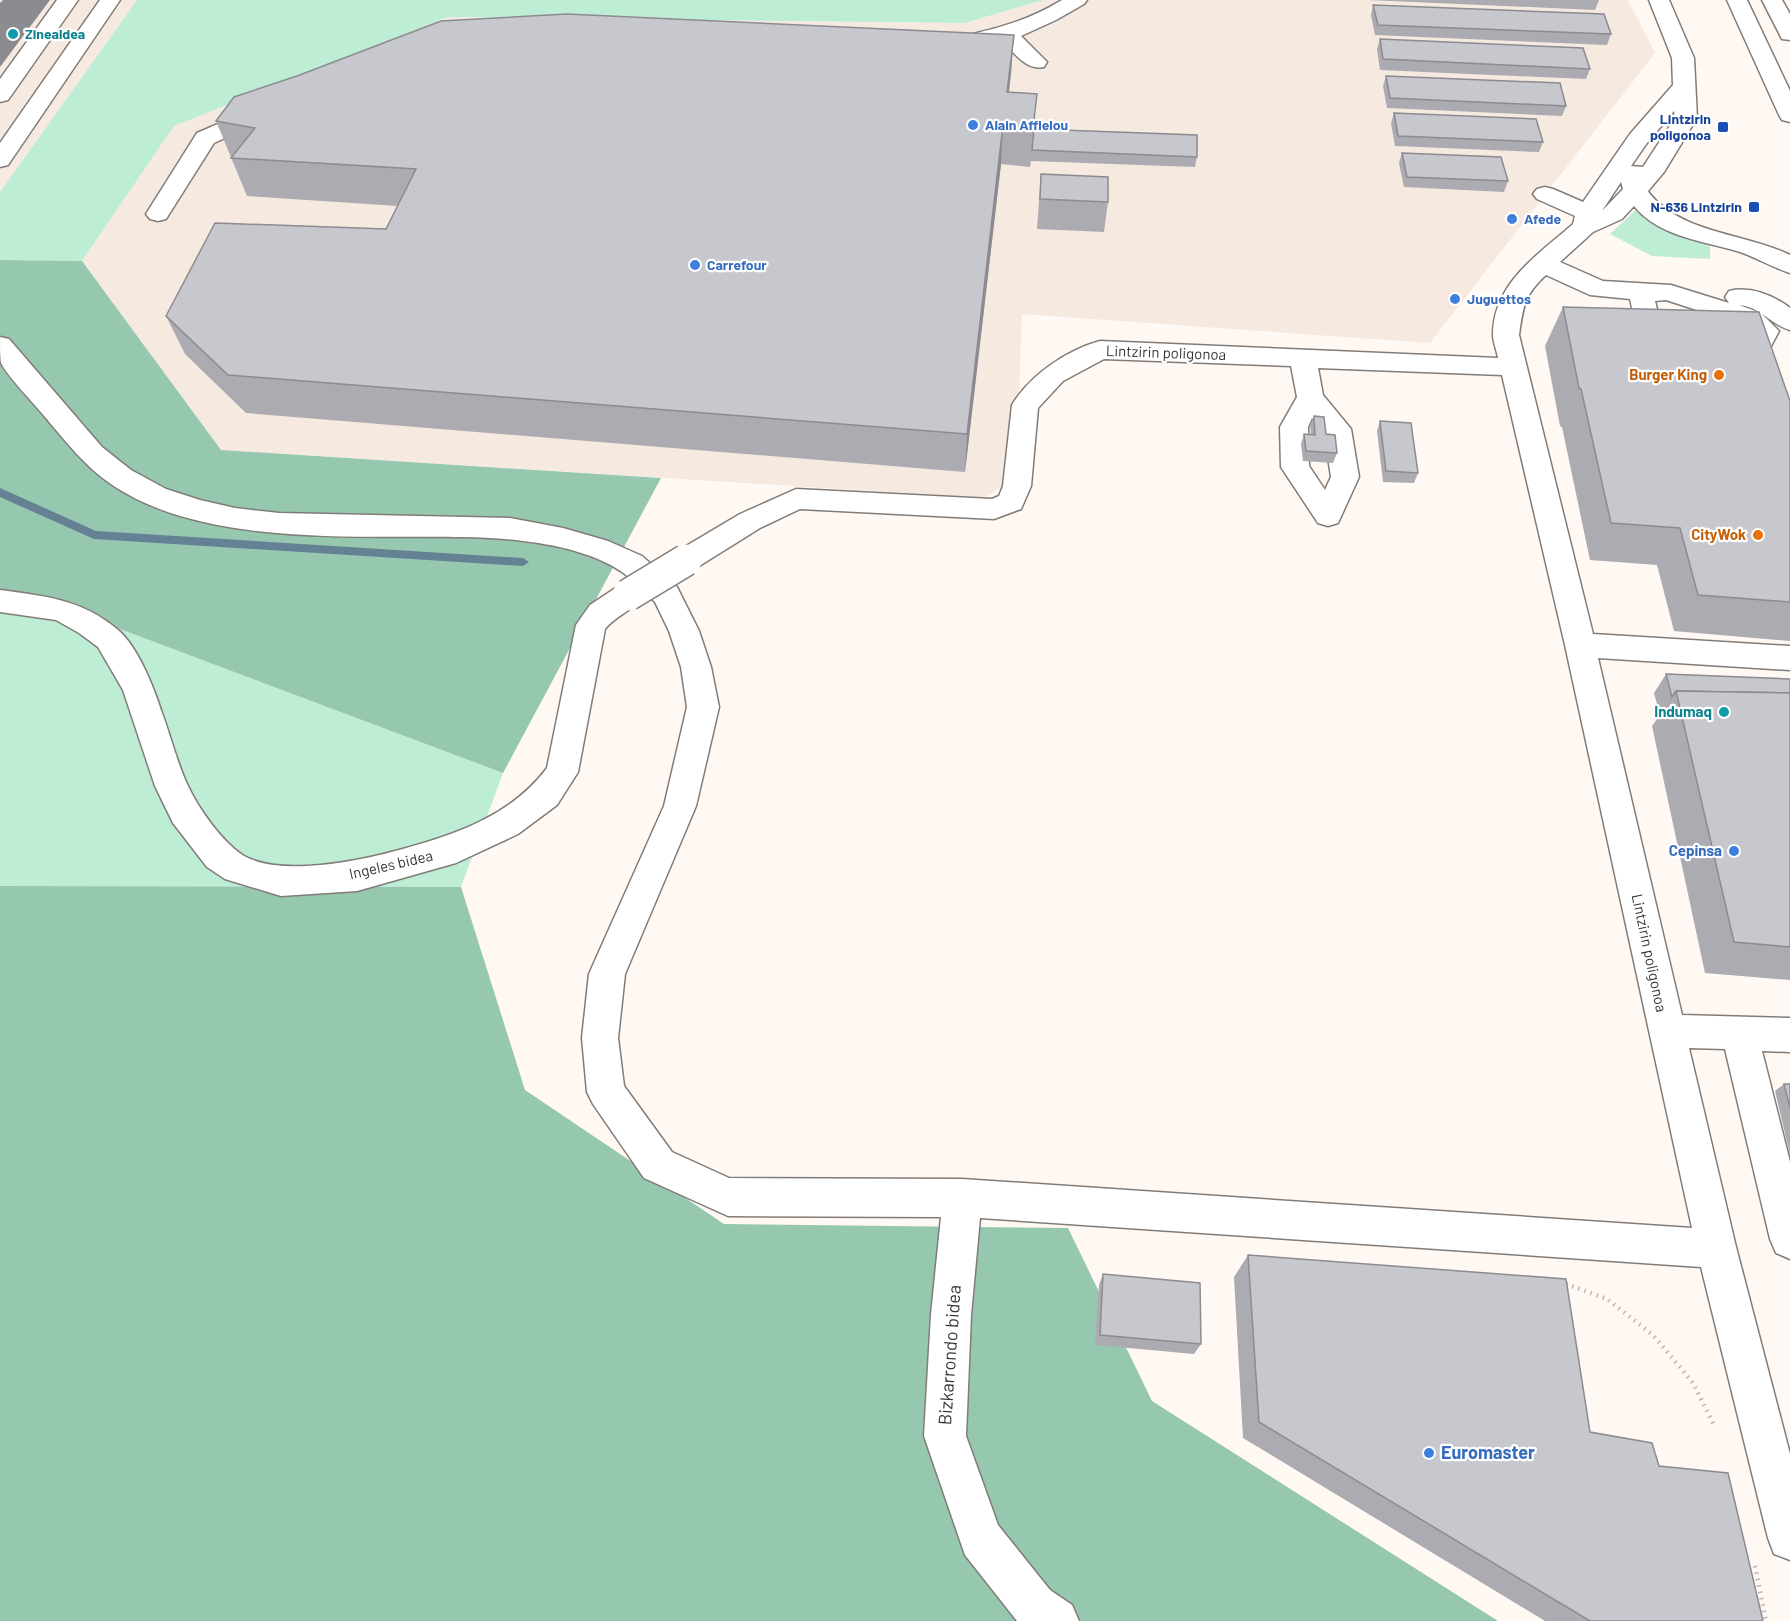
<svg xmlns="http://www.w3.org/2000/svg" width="1790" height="1621" viewBox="0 0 1790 1621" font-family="Barlow,sans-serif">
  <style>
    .built { fill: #f6e9e0 }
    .green { fill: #beedd6 }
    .forest { fill: #96c7af }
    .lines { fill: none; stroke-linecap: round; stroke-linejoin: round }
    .stream { fill: #658294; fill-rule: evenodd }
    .minor-casing { stroke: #827c78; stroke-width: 3 }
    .major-casing { stroke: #827c78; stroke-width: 3 }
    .path { stroke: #bdb8b4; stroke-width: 4.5; stroke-dasharray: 1.5 5; stroke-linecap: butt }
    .minor { fill: #fff; fill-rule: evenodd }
    .major { fill: #fff; fill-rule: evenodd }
    .minor-bridge-casing { stroke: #827c78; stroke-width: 34; stroke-linecap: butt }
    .minor-bridge { stroke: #fff; stroke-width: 31 }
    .wall { fill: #ababb1 }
    .shaded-wall { fill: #8b8b90 }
    .building { fill: #c7c7ce; stroke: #8b8b90; stroke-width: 1.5 }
    .culture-dot { fill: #0f9aa8; stroke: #fff; stroke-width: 2 }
    .shop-dot { fill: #3f7fe0; stroke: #fff; stroke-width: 2 }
    .transit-dot { fill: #1a4fb4; stroke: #fff; stroke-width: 2 }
    .food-dot { fill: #e8710a; stroke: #fff; stroke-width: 2 }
    .labels { text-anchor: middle; stroke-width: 4.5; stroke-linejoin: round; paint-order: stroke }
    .far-culture-label { font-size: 14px; font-weight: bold; fill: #0d838f; stroke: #fff; text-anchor: start }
    .far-transit-label { font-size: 14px; font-weight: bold; fill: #164399; stroke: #fff; text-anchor: end }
    .far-shop-label { font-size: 14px; font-weight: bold; fill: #366cbe; stroke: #fff; text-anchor: start }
    .street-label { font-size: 15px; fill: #383634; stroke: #fff }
    .food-label { font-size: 15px; font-weight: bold; fill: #c56008; stroke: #fff; text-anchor: end }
    .culture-label { font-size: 15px; font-weight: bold; fill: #0d838f; stroke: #fff; text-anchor: end }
    .shop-label { font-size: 15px; font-weight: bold; fill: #366cbe; stroke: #fff; text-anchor: end }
    .near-street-label { font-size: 18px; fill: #383634; stroke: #fff }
    .near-shop-label { font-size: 18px; font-weight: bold; fill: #366cbe; stroke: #fff; text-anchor: start }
  </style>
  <rect width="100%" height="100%" fill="#fff8f3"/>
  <g class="built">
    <path d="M0,0H137L0,192Z"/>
    <path d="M1043,0H1628L1655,53L1430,343L1022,314L1016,478L984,498L221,450L82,261L174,126L449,17L965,23Z"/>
  </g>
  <g class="green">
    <path d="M137,0H1043L965,23L448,17L174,126L82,261L0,260V192Z"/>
    <path d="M1638,208L1681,234L1710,245V259L1652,256L1610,234Z"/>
    <path d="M0,614H80L503,773L461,887L0,886Z"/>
  </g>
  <g class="forest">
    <path d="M0,260L82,261L221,450L661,478L503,773L80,614H0Z"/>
    <path d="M0,886L461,887L525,1090L724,1224L1068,1228L1152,1401L1498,1621H0Z"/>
  </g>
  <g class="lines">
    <path class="stream" d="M0,488L96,531L523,558L529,562L523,566L94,539L0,497Z"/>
    <defs>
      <g id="minor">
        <path d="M57,0H78L8,100L0,102V79Z"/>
        <path d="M100,0H120L8,165L0,167V143Z"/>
        <path d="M1062,0H1087L1084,4L1056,20L1021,36L1047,62L1044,67C1026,71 1015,53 1003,42L956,51L948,50L945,45L948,40C993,29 1022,24 1062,0Z"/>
        <path d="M1649,0H1669L1694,58L1697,118L1664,172L1648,191L1649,193C1682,234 1745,233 1790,255V273C1774,268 1759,259 1743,253C1706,241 1660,238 1634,206L1622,219L1593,232L1560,262L1603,281L1671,285L1729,303L1725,297L1729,291C1750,286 1773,295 1790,308V330C1771,325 1761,307 1739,305L1761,313L1779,331L1769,350C1752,358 1738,358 1720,353L1716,347L1720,341L1750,339L1752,332L1743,325L1666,300L1655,301C1659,318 1663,331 1681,336L1685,342L1681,348C1649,357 1635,325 1630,299L1590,295L1546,275C1524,295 1523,307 1519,335L1593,634L1790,646V670L1598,658L1682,1015L1790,1018V1052L1762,1051L1790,1162V1259L1776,1253L1770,1239L1725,1049L1689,1048L1736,1247L1790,1454V1560L1774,1554L1768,1538L1701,1267L980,1218L971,1315L966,1436L998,1525L1050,1590L1072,1605L1079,1621H1017L965,1555L924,1436L931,1315L941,1217L728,1216L644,1178L593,1104L587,1092L582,1038L589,974L664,806L687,707L681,667L669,631L655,602L639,587L643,595C635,610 616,615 605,629L578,772L557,805L518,834L456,863L357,891L281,896L225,879L207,867L173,823L155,786L123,690L98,647L79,633L56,620L0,612V590C44,596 82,599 118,630C138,647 154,688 162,713C171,737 177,763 188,786C198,808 223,843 244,856C282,877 359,861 399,850C455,835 511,816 547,768L576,625L590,605L617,587L628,584L638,587C633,582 628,576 622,572C581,544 512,538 464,537C356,535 202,547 111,484C86,467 69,445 50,423C38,407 9,379 1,363C0,357 0,344 0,337L9,339L102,447L131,470L166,489L200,500L235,508L279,513L510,518L563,528L608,541L642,556L677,587L699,631L711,667L719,707L696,806L625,974L618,1038L624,1086L672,1152L729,1178L962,1179L1692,1228L1565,645L1502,375L1318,368L1323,395L1351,429L1359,477L1338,523L1328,526L1318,523L1281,467L1280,427L1297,397L1291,366L1104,359L1063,381L1038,408L1031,486L1021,509L994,519L800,509L760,528L696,568L686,571L676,568L671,560L676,552L740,514L796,489L992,499L999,496L1003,486L1012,405C1030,375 1067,350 1100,341L1498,358C1497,351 1493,342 1493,335C1493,283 1538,255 1573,224L1575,216L1537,199L1533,194L1537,189L1545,187L1553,189L1583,202L1630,134L1673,85L1672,58ZM1674,111L1675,118L1643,167L1631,166L1647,143ZM1621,182L1623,189L1602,211ZM1312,418L1324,431L1331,477L1325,490L1309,466L1308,427Z"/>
        <path d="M1762,0H1782L1790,14V40L1782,39Z"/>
        <path d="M262,105L270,107L273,112L270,117L214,143L166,219L158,221L150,219L146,214L197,133Z"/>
      </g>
      <path id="major" d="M1727,0H1747L1790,91V122L1782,120L1779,115Z"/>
    </defs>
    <use href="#minor" class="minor-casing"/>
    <use href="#major" class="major-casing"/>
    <g class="path">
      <path d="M1566,1284L1607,1299L1653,1335L1693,1383L1714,1425"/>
      <path d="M1755,1566L1766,1621"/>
    </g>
    <use href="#minor" class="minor"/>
    <use href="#major" class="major"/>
    <defs>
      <path id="minor-bridge" d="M628,595L686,560"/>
    </defs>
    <use href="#minor-bridge" class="minor-bridge-casing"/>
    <use href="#minor-bridge" class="minor-bridge"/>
  </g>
  <g class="wall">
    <path d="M1368,0H1599L1595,10Z"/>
    <path d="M1373,5L1611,34L1607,45L1375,35L1371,15Z"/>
    <path d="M1014,35L1009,92L1034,129L1197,157L1195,167L1031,161L1030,167L1001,164L965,472L246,413L185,354L166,316L386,229L398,206L247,196L216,121L297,76Z"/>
    <path d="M1380,39L1590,69L1586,79L1380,70L1377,49Z"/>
    <path d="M1386,76L1566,106L1562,116L1387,108L1383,86Z"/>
    <path d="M1394,113L1543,142L1539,152L1395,146L1391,123Z"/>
    <path d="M1402,153L1508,181L1504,192L1404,187L1399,163Z"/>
    <path d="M1041,174L1108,202L1104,232L1037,229Z"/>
    <path d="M1563,307L1790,401V641L1674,631L1657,565L1590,560L1562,427L1560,426L1545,346Z"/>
    <path d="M1314,416L1337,453L1333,463L1303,461L1301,444L1304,434L1311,435L1310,426Z"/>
    <path d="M1380,421L1418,473L1414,483L1383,482L1377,431Z"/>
    <path d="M1666,674L1790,679V980L1705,973L1652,726L1660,715L1654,693Z"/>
    <path d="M1784,1084H1790V1155L1775,1091Z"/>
    <path d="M1248,1255L1590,1432L1659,1466L1763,1621H1545L1243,1438L1234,1277Z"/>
    <path d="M1103,1274L1201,1344L1194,1354L1095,1345L1099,1285Z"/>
  </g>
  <g class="shaded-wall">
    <path d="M3,0H50L0,67V3Z"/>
    <path d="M1014,35L1011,74L1004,130L1007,92Z"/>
    <path d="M1003,125L1001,164L965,472L967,434Z"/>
  </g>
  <g class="building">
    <path d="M1373,5L1604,14L1611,34L1378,25Z"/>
    <path d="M567,14L1014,35L1007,92L1037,94L1033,128L1003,125L967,434L228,375L166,316L215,223L386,229L416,169L231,158L255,128L216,121L234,97L297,76L441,21Z"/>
    <path d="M1380,39L1583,48L1590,69L1383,59Z"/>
    <path d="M1386,76L1560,83L1566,106L1390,98Z"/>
    <path d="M1394,113L1536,119L1543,142L1398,136Z"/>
    <path d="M1034,129L1197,135V157L1032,150Z"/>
    <path d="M1402,153L1501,157L1508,181L1407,177Z"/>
    <path d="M1041,174L1108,177V202L1040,199Z"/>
    <path d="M1563,307L1759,312L1790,401V602L1698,595L1680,528L1611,523L1581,389L1579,388Z"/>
    <path d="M1314,416L1324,417L1326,434L1335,435L1337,453L1306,451L1304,434L1315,435Z"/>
    <path d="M1380,421L1411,423L1418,473L1386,471Z"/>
    <path d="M1666,674L1790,679V693L1676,691L1672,697Z"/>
    <path d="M1676,691L1790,693V947L1734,942Z"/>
    <path d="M1784,1084H1790V1108Z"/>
    <path d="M1248,1255L1566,1279L1590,1432L1652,1443L1659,1466L1728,1473L1763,1621H1590L1259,1422Z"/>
    <path d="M1103,1274L1200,1283L1201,1344L1100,1335Z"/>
  </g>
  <g class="culture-dot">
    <circle cx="13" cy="34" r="6"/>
    <circle cx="1724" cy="712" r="6"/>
  </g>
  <g class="shop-dot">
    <circle cx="973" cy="125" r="6"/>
    <circle cx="1512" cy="219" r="6"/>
    <circle cx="695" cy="265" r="6"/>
    <circle cx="1455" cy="299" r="6"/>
    <circle cx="1734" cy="851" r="6"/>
    <circle cx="1429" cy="1453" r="6"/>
  </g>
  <g class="transit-dot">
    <rect x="1717" y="121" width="12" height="12" rx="3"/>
    <rect x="1748" y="201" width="12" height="12" rx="3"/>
  </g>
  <g class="food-dot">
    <circle cx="1719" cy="375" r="6"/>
    <circle cx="1758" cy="535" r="6"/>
  </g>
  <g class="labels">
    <g class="far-culture-label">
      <text x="25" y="39">Zinealdea</text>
    </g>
    <g class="far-transit-label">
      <text x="1711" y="124">Lintzirin<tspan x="1711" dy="16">poligonoa</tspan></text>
      <text x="1742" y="212">N-636 Lintzirin</text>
    </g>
    <g class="far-shop-label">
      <text x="985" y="130">Alain Afflelou</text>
      <text x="1524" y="224">Afede</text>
      <text x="707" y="270">Carrefour</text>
      <text x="1467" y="304">Juguettos</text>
    </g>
    <g class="street-label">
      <text transform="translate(1166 353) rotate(2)" y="5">Lintzirin poligonoa</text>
      <text transform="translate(391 865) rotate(-13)" y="5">Ingeles bidea</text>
      <text transform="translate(1649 953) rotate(78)" y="5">Lintzirin poligonoa</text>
    </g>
    <g class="food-label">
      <text x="1707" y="380">Burger King</text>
      <text x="1746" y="540">CityWok</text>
    </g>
    <g class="culture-label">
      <text x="1712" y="717">Indumaq</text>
    </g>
    <g class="shop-label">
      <text x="1722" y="856">Cepinsa</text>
    </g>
    <g class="near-street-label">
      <text transform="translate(950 1355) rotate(-86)" y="6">Bizkarrondo bidea</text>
    </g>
    <g class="near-shop-label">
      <text x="1441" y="1459">Euromaster</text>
    </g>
  </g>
</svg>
